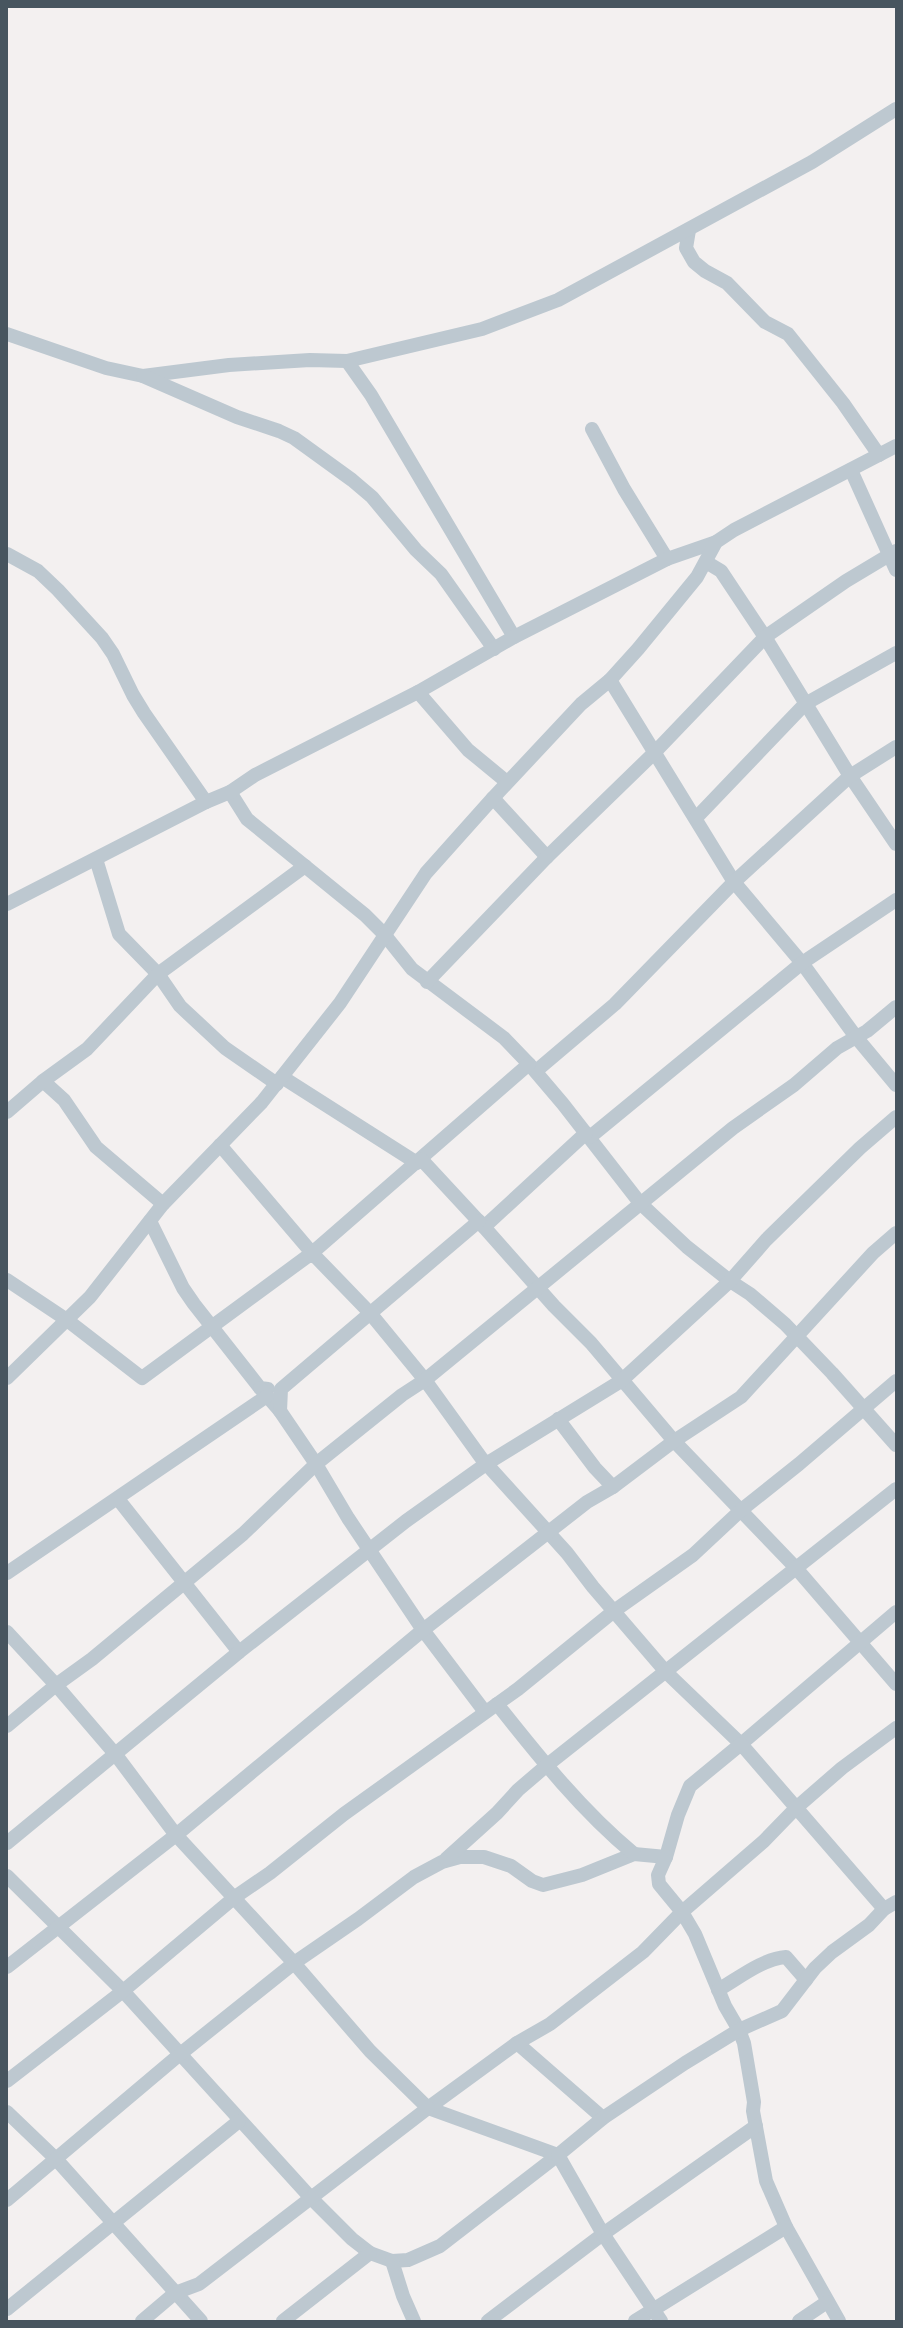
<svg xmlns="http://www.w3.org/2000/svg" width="903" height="2328" viewBox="0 0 903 2328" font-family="Cabin,sans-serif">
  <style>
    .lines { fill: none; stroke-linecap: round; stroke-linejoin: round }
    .minor { stroke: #bdc8d0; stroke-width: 14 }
  </style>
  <rect width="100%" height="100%" fill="#f3f0f0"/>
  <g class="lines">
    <g class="minor">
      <path d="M689,230L686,248L694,262L705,271L727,283L765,322L788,334L843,403L879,455"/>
      <path d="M7,334L106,368L143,376L229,365L310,360L347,361L482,329L558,300L812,162L896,109"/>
      <path d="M347,361L371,395L514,637"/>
      <path d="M143,376L237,417L279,431L294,438L352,480L372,497L416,550L441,574L494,649"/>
      <path d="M592,429L624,489L667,559"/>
      <path d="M851,470L896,570"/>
      <path d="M7,554L38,571L58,590L102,638L113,654L133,695L144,713L206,802"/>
      <path d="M706,562L721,571L765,637L850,776L896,844"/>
      <path d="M610,680L734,882L802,963L856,1037L896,1085"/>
      <path d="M418,692L468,750L507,782"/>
      <path d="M230,792L247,819L365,915L384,934L412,969L504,1038L529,1064L563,1104L640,1203L687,1247L730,1281L750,1294L785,1324L832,1373L896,1445"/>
      <path d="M493,798L547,857"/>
      <path d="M696,818L805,704L896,653"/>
      <path d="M96,859L119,934L158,974L180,1006L225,1048L277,1084"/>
      <path d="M7,904L206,802L230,792L255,775L418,692L514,637L667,559L716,542"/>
      <path d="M427,982L547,857L654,753L765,637L846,581L896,551"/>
      <path d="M536,1071L615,1004L734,882L850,776L896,747"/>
      <path d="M282,1077L417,1163"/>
      <path d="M43,1081L64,1100L96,1147L163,1204"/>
      <path d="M7,1112L43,1081L87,1049L158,974L305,866"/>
      <path d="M590,1137L802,963L896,900"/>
      <path d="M220,1145L312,1253L529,1064"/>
      <path d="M421,1159L484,1227L586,1133"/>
      <path d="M150,1221L183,1288L194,1304L260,1388L268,1389"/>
      <path d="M484,1227L554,1306L591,1343L674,1441L796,1568L896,1684"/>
      <path d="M7,1280L67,1320L142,1378L312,1253L370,1313L425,1380L482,1459L567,1553L593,1587L666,1672L741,1744L896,1612"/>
      <path d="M7,1378L90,1297L163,1204L262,1102L340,1003L426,873L493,798L581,704L610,680L638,649L697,577L716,542L734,530L896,446"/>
      <path d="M260,1388L280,1411L316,1464L348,1518L423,1630L485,1712"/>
      <path d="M280,1411L281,1389L479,1221"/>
      <path d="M558,1419L595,1468L613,1487"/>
      <path d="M118,1499L239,1652"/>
      <path d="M7,1573L267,1396"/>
      <path d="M7,1632L56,1685L116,1755L176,1835L294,1963L358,1919L414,1877L442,1862L460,1857H484L511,1866L532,1881L543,1885L582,1875L634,1854L666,1857L678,1815L690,1786L741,1744L884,1909"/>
      <path d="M497,1704C539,1757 582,1811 634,1854"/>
      <path d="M7,1726L56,1685L92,1659L243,1534L316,1464L402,1395L425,1380L733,1128L794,1085L837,1048L867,1031L896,1007"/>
      <path d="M7,1843L239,1652L406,1521L486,1464L621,1381L730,1281L766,1240L860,1148L896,1117"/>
      <path d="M666,1857L658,1875L659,1884L682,1912L695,1934L725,2006L739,2030L744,2043L754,2102L753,2111L766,2181L786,2227L839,2321"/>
      <path d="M446,1859L497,1813L518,1790L546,1766L896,1489"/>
      <path d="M7,1876L123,1991L311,2198L352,2239L370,2253L392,2261L408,2260L440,2246L558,2155"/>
      <path d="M7,1967L176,1835L423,1630L587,1502L613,1487L674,1441L741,1397L873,1253L896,1233"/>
      <path d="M718,1990C739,1978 762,1959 786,1957L806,1980"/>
      <path d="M517,2043L603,2118"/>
      <path d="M7,2081L123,1991L235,1897L270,1873L344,1814L518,1689L614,1611L693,1555L740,1511L799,1464L896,1381"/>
      <path d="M7,2112L56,2159L201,2321"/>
      <path d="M558,2155L428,2108L517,2043L550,2024L643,1952L682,1912L764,1841L796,1808L842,1768L896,1728"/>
      <path d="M7,2200L179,2055L294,1963L370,2051L428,2108L199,2284L175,2293L142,2321"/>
      <path d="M392,2261L403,2296L414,2321"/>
      <path d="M7,2309L239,2121"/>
      <path d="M283,2321L370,2253"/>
      <path d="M488,2321L603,2234L756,2126"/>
      <path d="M635,2321L786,2227"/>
      <path d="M661,2321L603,2234L558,2155L603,2118L685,2063L739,2030L782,2011L815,1968L832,1952L869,1925L884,1909L896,1902"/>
      <path d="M799,2321L827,2302"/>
    </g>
  </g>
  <rect width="903" height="2328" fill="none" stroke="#47555f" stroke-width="16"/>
</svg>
